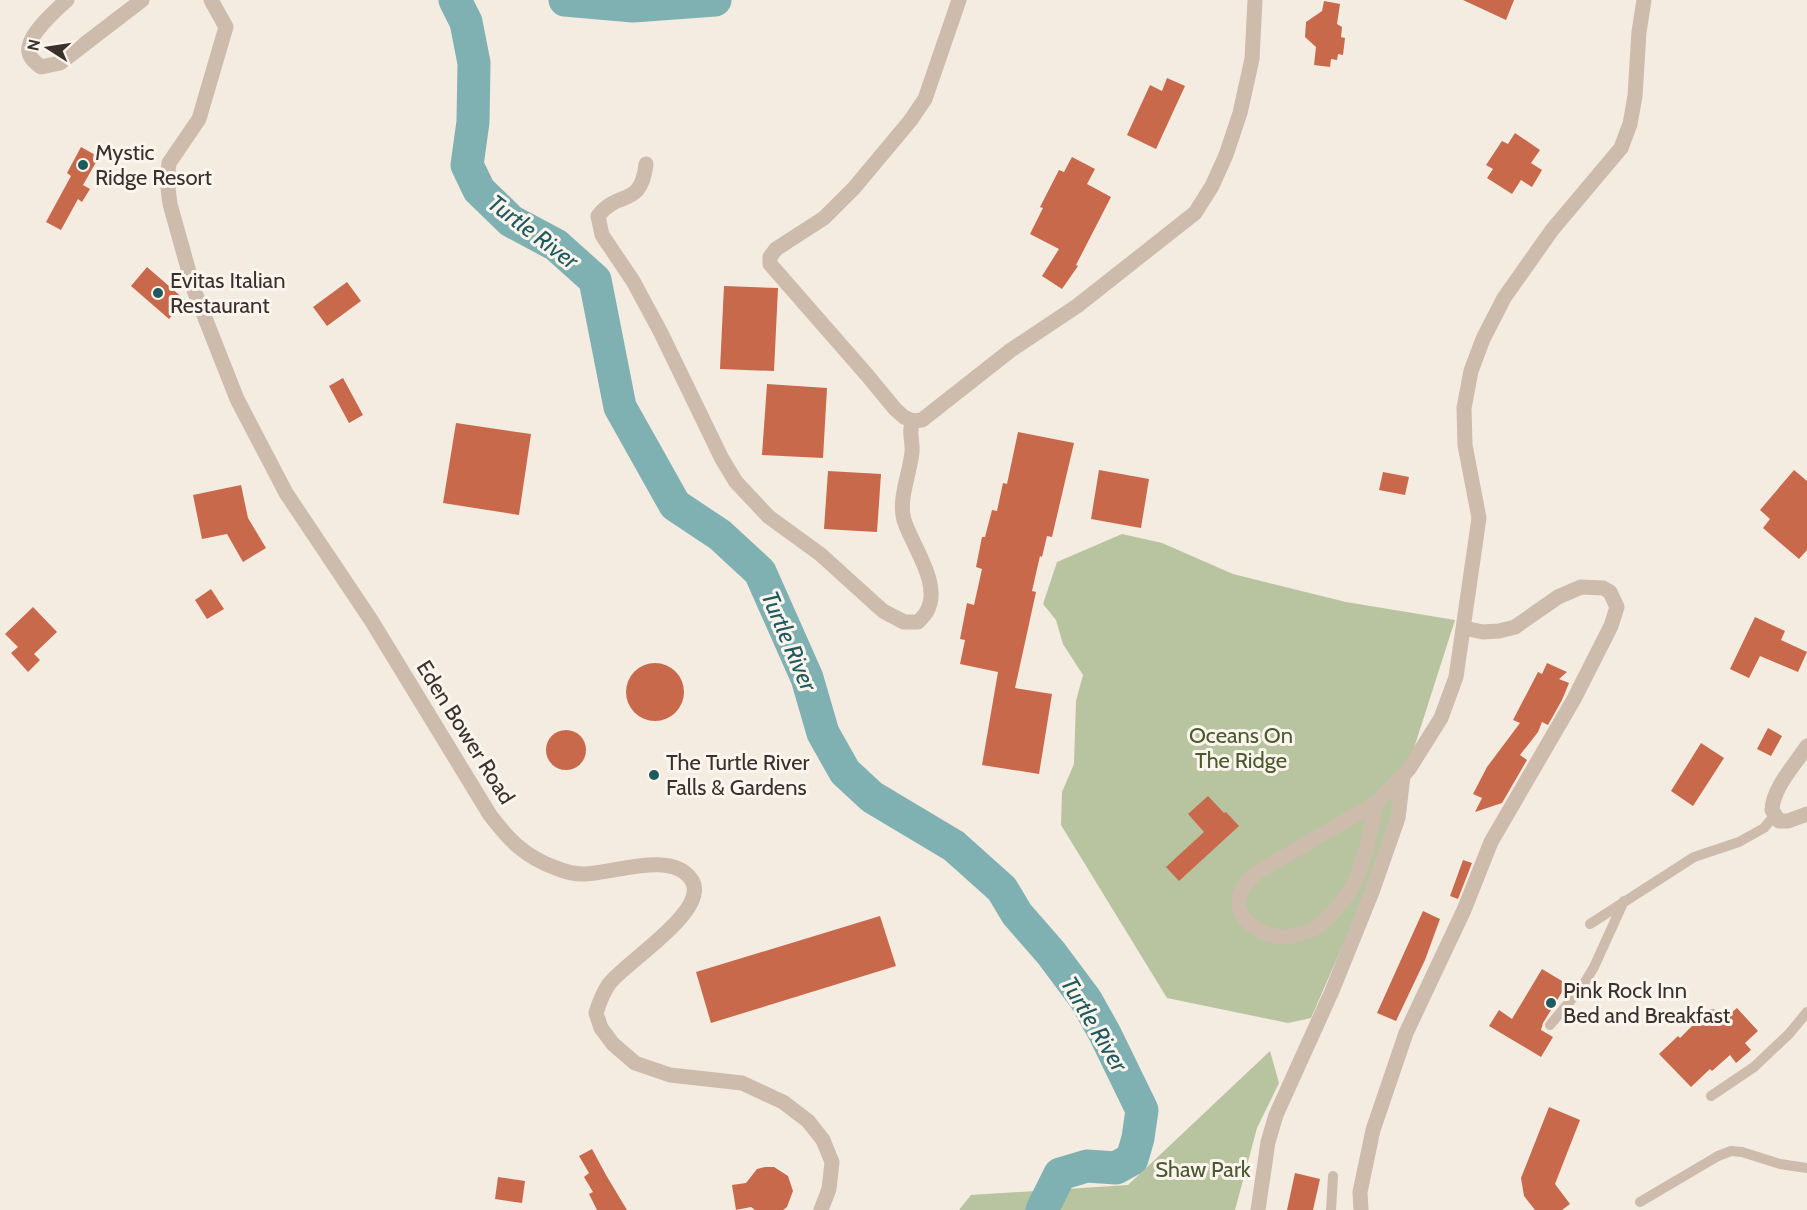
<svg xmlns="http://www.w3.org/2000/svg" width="1807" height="1210" viewBox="0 0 1807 1210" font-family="Cabin,sans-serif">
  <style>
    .green { fill: #b8c4a0 }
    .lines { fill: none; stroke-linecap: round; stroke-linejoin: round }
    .river { stroke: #7fb0b2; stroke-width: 33 }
    .building { fill: #c8694b }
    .service { stroke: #cdbbac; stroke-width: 10 }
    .minor { stroke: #cdbbac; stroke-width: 15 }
    .poi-dot { fill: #1f5a5e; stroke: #fbf5ee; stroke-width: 2 }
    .labels { text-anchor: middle; stroke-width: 6; stroke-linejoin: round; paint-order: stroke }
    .poi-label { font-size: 22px; fill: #3b302b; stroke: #fbf5ee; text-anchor: start }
    .street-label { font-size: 22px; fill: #3b302b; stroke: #fbf5ee }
    .park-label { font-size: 22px; fill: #4a5a2e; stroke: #fbf5ee }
    .water-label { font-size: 24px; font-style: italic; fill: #1f5a5e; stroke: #fbf5ee }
  </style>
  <rect width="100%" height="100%" fill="#f4ebe1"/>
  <g class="green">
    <path d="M1122,534L1162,543L1233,574L1346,602L1455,620L1373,876L1311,1018L1288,1023L1167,998L1061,825L1062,792L1074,764L1076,701L1083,675L1063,644L1056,620L1043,604L1057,562Z"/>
    <path d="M1270,1051L1279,1083L1257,1128L1235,1210H959L971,1195L1128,1185Z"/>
  </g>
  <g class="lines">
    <g class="river">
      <path d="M455,0L466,22L474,63L473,122L467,165L479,190L511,221L556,245L595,280L620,407L675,505L720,535L760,572L807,678L823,733L845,772L872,797L954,846L1002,889L1017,914L1051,953L1086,1000L1105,1034L1142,1110L1138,1138L1132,1159L1116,1168L1087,1166L1060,1174L1042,1210"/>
      <path d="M565,0L633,6L715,0"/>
    </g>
  </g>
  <g class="building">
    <path d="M1463,0H1514L1506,20Z"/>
    <path d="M1324,1L1340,4L1337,24L1342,27L1341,37L1345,38L1343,55L1338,54L1337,60L1331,59L1330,67L1314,65L1316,47L1305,37L1306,22L1322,11Z"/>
    <path d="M1167,78L1185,86L1156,149L1127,135L1150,85L1162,91Z"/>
    <path d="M1515,133L1540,150L1531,163L1542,170L1532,187L1521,180L1512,194L1487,178L1493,169L1486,165L1502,141L1508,144Z"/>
    <path d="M81,147L99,157L83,185L90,189L82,202L78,199L61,230L46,222L71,176L67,173Z"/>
    <path d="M1072,157L1095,169L1087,184L1111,197L1076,265L1078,266L1062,289L1042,276L1059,249L1030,234L1043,208L1040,207L1059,170L1064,172Z"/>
    <path d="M147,267L185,300L169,319L131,286Z"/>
    <path d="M347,282L361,301L327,326L313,307Z"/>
    <path d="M724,286L778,288L774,371L720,369Z"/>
    <path d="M343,378L363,415L349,423L329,386Z"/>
    <path d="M767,384L827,388L823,458L762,455Z"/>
    <path d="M456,423L531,434L519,515L443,503Z"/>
    <path d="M1018,432L1074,443L1052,537L1047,536L1042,557L1040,556L1032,591L1036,592L1015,688L1052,694L1039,774L982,765L998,672L960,664L965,640L960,639L967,603L974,605L982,569L976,567L982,537H985L992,510L997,511L1003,483L1007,484Z"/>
    <path d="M1099,470L1149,479L1141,528L1091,519Z"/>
    <path d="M1794,470L1807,481V550L1799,559L1763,528L1770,519L1760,510Z"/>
    <path d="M828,471L881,474L877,532L824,529Z"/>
    <path d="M1383,472L1409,477L1405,495L1379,490Z"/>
    <path d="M241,485L248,518L266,548L243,562L227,534L202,539L193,495Z"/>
    <path d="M211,589L224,609L207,619L195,600Z"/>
    <path d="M33,607L57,632L34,654L40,660L28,672L11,653L18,647L5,634Z"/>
    <path d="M1755,617L1785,631L1781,640L1807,652L1798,672L1760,656L1749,678L1730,669Z"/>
    <circle cx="655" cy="692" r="29"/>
    <path d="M1547,663L1567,672L1559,679L1569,683L1562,700L1548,725L1542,722L1538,732L1520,755L1527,760L1502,803L1475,812L1482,798L1473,794L1487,767L1520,723L1513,720L1538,672L1542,674Z"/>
    <path d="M1768,728L1782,736L1771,756L1757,749Z"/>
    <circle cx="566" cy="750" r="20"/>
    <path d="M1701,743L1724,758L1693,806L1671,791Z"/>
    <path d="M1208,796L1224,813L1226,812L1239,826L1179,881L1166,867L1204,832L1188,814Z"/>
    <path d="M1463,860L1472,863L1458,899L1450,896Z"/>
    <path d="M1423,911L1440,919L1425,960L1396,1021L1377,1013Z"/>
    <path d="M880,916L896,966L711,1023L696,972Z"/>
    <path d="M1542,969L1567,984L1543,1023L1541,1030L1553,1037L1541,1057L1489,1026L1499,1010L1512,1019Z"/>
    <path d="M1737,1008L1758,1031L1745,1043L1751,1050L1736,1063L1730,1055L1712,1071L1710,1069L1691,1087L1659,1054L1678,1036L1680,1038L1709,1009L1718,1010L1725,1018Z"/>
    <path d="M1549,1107L1580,1120L1555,1184L1570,1204L1562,1210H1535L1524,1196L1521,1178Z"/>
    <path d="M592,1149L606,1175L627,1210H597L589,1194L593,1192L584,1177L589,1173L579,1156Z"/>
    <path d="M765,1167H774L788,1176L793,1191L787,1207L783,1210H755L751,1207L736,1210L732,1185L746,1183L757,1169Z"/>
    <path d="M1295,1173L1320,1179L1313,1210H1287Z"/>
    <path d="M498,1177L525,1181L522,1203L495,1199Z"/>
  </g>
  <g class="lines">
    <g class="service">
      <path d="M1590,924L1694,857L1739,842L1764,828L1774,816"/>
      <path d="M1550,1025L1582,987L1594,967L1624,901"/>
      <path d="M1711,1096L1754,1067L1789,1034L1807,1012"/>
      <path d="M1640,1202L1718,1156L1731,1151L1742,1152L1780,1164L1807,1168"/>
      <path d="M1331,1210L1333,1176"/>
    </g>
    <g class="minor">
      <path d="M67,0C56,10 26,36 29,52C30,59 36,63 41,67L60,63L142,0"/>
      <path d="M211,0L226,27L199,119L169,163L167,180L170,204L194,290L237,399L286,493L371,620L490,815C509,840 525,857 556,868C563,871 575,874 583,874C612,874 671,850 691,879C713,909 624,963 609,984C603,993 599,1003 596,1013L601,1028L613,1044L635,1063L670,1075L742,1083L783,1102L808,1121L823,1140L832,1162L829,1189L821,1210"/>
      <path d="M959,0L925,99L910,121L854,188L824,218L776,249L770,257V264L777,272L867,375L895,409L904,417L913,421L922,420L1011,350L1077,306L1195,213L1212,186L1226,155L1240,113L1252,59L1255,0"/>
      <path d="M646,164C641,209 618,189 598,216L602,235L633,281L661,333L722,459L736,482L769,517L820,554L883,611L904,622H918C921,619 925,615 927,611C942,584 912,546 904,520C898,500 910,473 912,452C913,441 908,431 913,421"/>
      <path d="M1807,746C1795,765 1773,787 1772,810L1779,821H1788L1807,814"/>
      <path d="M1376,803C1371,831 1362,877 1344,899C1338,907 1323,924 1315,928C1308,932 1291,937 1284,937C1263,936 1232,920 1240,895C1242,886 1249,880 1256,873L1376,803L1409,769L1441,718L1456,677L1479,518L1465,445L1464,408L1471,371L1483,339L1504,298L1552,230L1621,148L1630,124L1635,96L1639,32L1644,0"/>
      <path d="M1258,1210L1268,1142L1276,1115L1332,991L1372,892L1398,818L1403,776"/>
      <path d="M1361,1210L1360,1192L1373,1130L1406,1033L1464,910L1491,842L1574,699L1611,626L1617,607L1610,592L1603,588L1581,587L1558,597L1515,627L1499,631L1483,632L1464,628"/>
    </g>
  </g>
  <g class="poi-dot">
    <circle cx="83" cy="165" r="6"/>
    <circle cx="158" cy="293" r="6"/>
    <circle cx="654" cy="775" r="6"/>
    <circle cx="1551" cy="1003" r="6"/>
  </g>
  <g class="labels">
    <g class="poi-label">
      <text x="95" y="160">Mystic<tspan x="95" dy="25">Ridge Resort</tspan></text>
      <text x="170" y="288">Evitas Italian<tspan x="170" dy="25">Restaurant</tspan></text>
      <text x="666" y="770">The Turtle River<tspan x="666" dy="25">Falls &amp; Gardens</tspan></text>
      <text x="1563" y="998">Pink Rock Inn<tspan x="1563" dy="25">Bed and Breakfast</tspan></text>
    </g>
    <g class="street-label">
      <text transform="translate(466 732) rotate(58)" y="8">Eden Bower Road</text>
    </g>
    <g class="park-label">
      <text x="1241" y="743">Oceans On<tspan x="1241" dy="25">The Ridge</tspan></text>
      <text x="1203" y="1177">Shaw Park</text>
    </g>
    <g class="water-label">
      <text transform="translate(533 232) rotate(37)" y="8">Turtle River</text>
      <text transform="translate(789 641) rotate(67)" y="8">Turtle River</text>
      <text transform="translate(1094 1024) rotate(59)" y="8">Turtle River</text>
    </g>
  </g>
  <g transform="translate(48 48) rotate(282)" stroke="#fbf5ee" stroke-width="4.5" paint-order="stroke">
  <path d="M0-4.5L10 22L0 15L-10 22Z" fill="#3b302b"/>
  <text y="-9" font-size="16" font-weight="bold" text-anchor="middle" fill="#3b302b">N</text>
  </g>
</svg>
